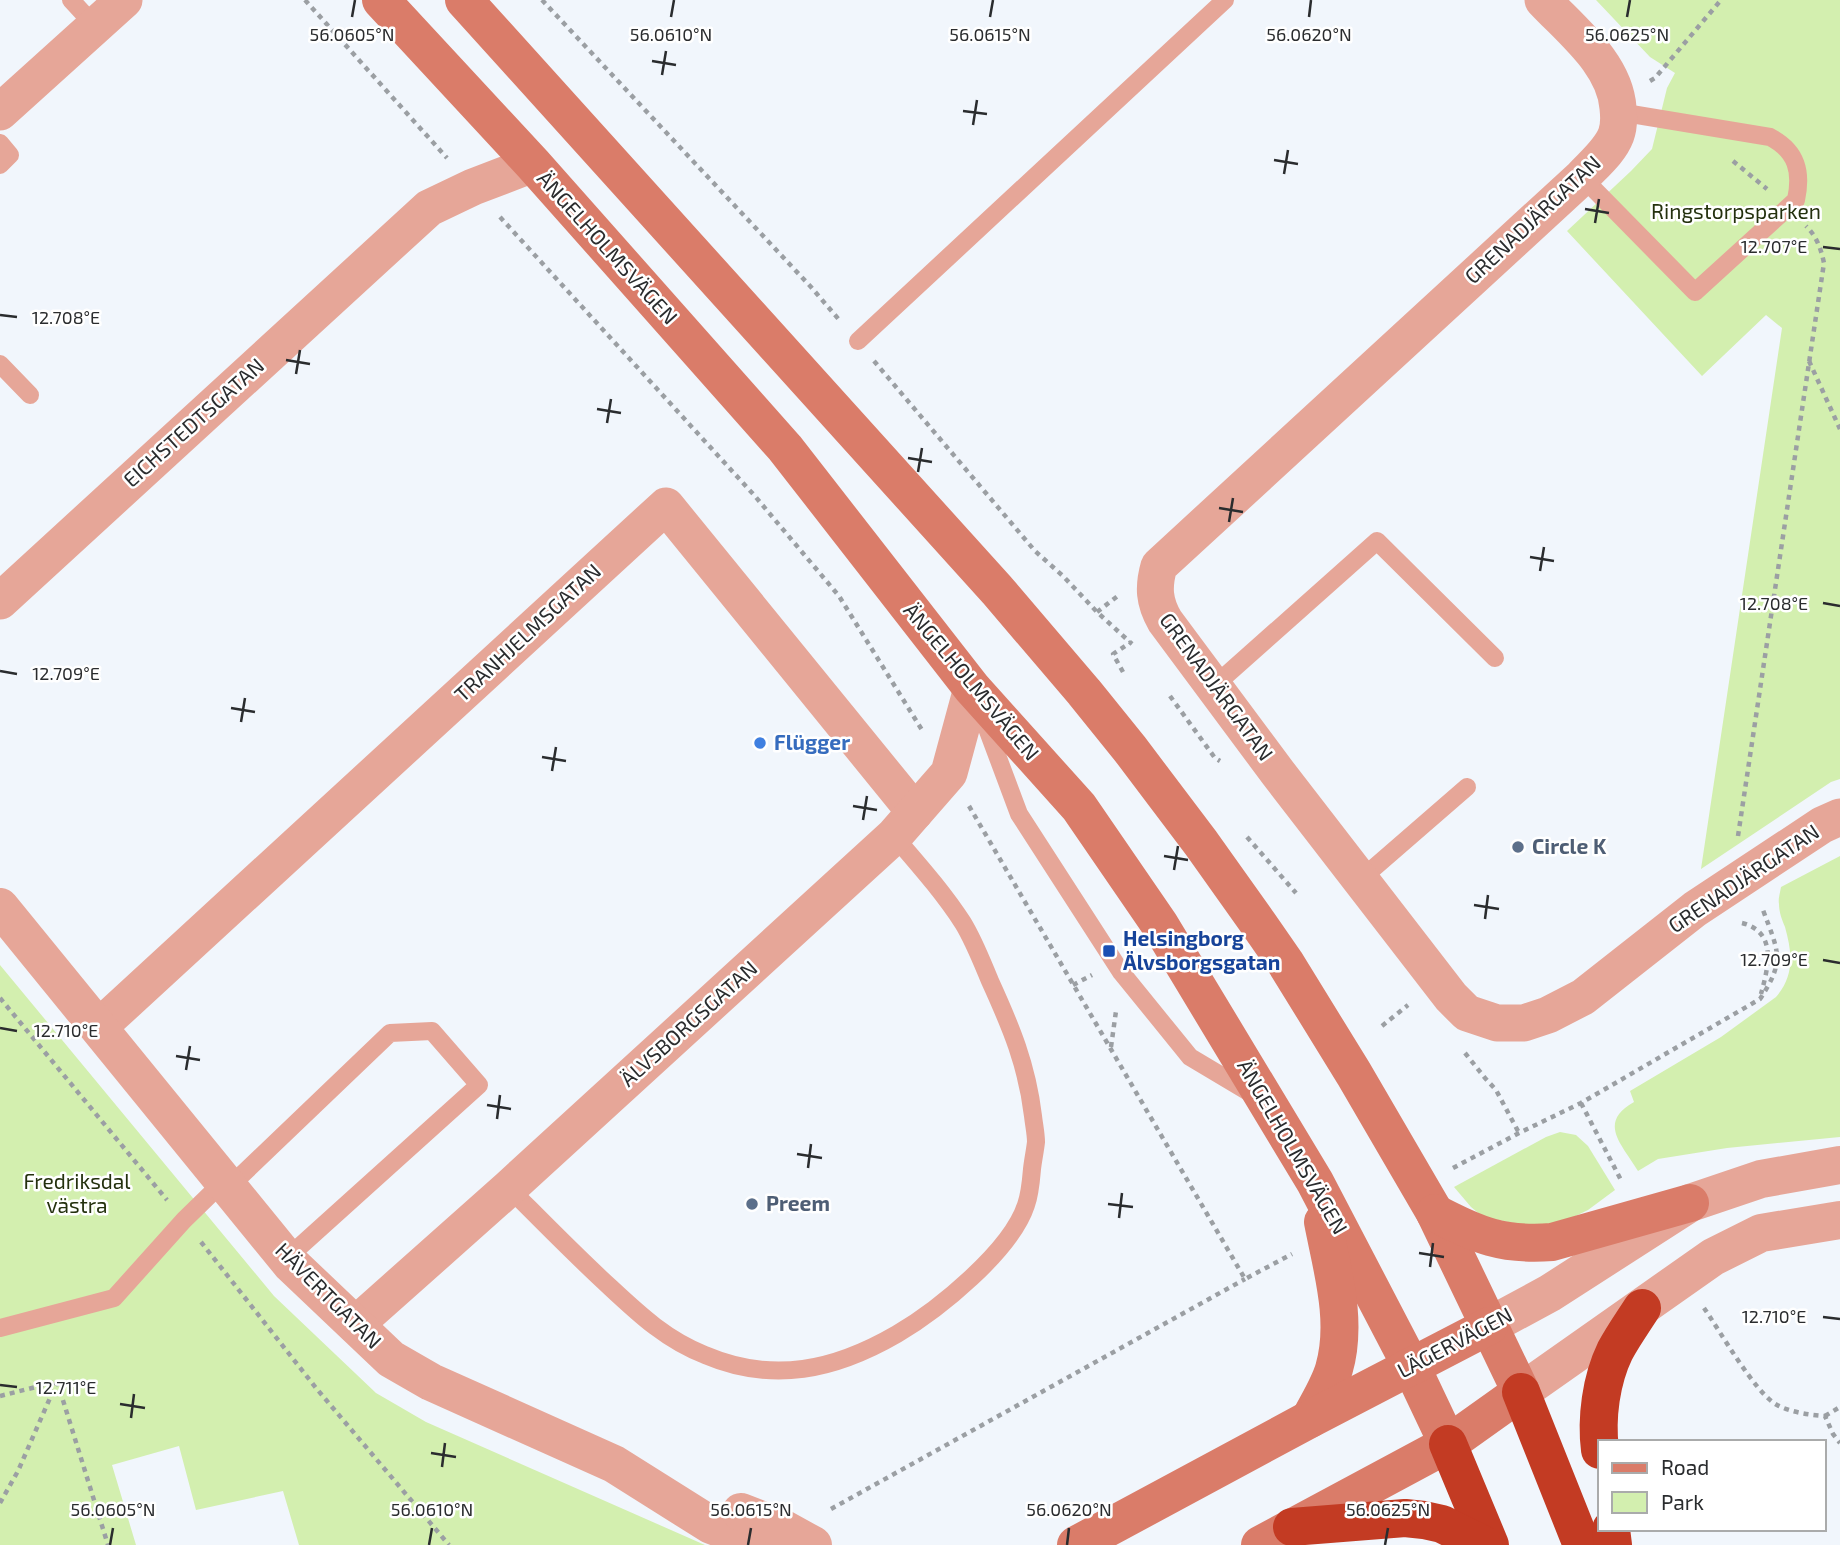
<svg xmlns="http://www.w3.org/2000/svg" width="1840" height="1545" viewBox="0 0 1840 1545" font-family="'Exo 2',sans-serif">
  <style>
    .green { fill: #d3efaf }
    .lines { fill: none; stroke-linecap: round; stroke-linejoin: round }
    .path { stroke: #9b9fa3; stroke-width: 4.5; stroke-dasharray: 5 5; stroke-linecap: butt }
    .service { stroke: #e6a698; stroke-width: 18 }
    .minor { stroke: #e6a698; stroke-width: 37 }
    .tertiary { stroke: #e6a698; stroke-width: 38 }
    .secondary { stroke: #da7c69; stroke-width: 38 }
    .motorway { stroke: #c33b23; stroke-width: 38 }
    .ticks { fill: none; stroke: #2a2c2e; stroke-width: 2.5 }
    .shop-dot { fill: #3f7fe0; stroke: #fff; stroke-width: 2.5 }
    .service-dot { fill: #5c6f8a; stroke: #fff; stroke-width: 2.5 }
    .transit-dot { fill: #1a4fb4; stroke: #fff; stroke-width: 2.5 }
    .labels { text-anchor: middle; stroke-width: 5; stroke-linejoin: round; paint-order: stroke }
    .park-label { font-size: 21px; fill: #24310e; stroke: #fff }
    .street-label { font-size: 21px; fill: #2a2c2e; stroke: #fff }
    .shop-label { font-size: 21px; font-weight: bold; fill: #366cbe; stroke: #fff; text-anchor: start }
    .service-label { font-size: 21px; font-weight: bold; fill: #4e5e75; stroke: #fff; text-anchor: start }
    .transit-label { font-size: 21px; font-weight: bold; fill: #164399; stroke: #fff; text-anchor: start }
    .ticks-label { font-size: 18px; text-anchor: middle; fill: #2a2c2e; stroke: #fff; stroke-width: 5; stroke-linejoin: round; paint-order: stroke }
  </style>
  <rect width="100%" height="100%" fill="#f1f6fc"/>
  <g class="green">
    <path d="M1596,0H1840V779L1831,782L1701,869L1782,328L1766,315L1702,376L1567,231L1631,171L1652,149L1667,88L1675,73L1650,57Z"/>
    <path d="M1840,856V1137L1727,1148L1658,1159L1638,1171C1622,1144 1597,1123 1634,1102L1630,1091L1721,1037L1776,997C1795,975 1792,952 1785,927C1782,920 1779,912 1779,904C1778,899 1780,893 1781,887Z"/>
    <path d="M0,965L274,1296L376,1393L426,1422L705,1545H299L283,1491L196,1510L179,1446L112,1465L136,1545H0Z"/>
    <path d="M1560,1132L1576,1135L1588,1146L1615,1190L1588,1210L1557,1225L1543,1229L1483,1217L1471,1207L1454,1187L1546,1137Z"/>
  </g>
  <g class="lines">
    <g class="path">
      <path d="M305,0L447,158"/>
      <path d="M542,0L811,287L841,322"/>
      <path d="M1650,81L1655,78L1721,0"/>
      <path d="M1733,161L1767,189"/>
      <path d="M500,217L754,495L839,596L922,730"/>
      <path d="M874,361L1035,551L1063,576L1097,612L1132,644"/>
      <path d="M1809,361L1840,429"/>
      <path d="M1097,612L1119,595"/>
      <path d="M1123,672L1113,654L1131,642"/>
      <path d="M1170,696L1215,758L1220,761"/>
      <path d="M969,806L1245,1279L1292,1254"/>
      <path d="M1738,836L1824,263C1821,249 1817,237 1806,226"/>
      <path d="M1247,837L1296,893"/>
      <path d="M1742,923C1778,932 1768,968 1761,994"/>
      <path d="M1073,985L1092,975"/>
      <path d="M0,998L167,1200"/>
      <path d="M1382,1026L1408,1005"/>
      <path d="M1111,1047L1116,1011"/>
      <path d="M1465,1053L1485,1078L1496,1090L1519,1133"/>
      <path d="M1581,1103L1621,1180"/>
      <path d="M1453,1168L1519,1133L1581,1103L1760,999C1786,960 1778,951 1763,910"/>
      <path d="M201,1242L316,1388L449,1545"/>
      <path d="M1704,1308C1720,1331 1755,1393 1777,1405C1790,1412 1809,1415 1825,1416L1833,1434L1840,1443"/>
      <path d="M57,1381L108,1545"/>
      <path d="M0,1396L56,1382"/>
      <path d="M1825,1416L1840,1407"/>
      <path d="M0,1503L18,1471L57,1382"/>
      <path d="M831,1509L1245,1279"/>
    </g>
    <g class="service">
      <path d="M71,0L95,26"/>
      <path d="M0,143L10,155L0,165"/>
      <path d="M1582,177L1695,292L1796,200C1802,172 1797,151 1770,137L1619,112"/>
      <path d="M858,341L1225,0"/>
      <path d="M0,364L30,395"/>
      <path d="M1214,686L1377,541L1495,658"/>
      <path d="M982,715L1019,814L1121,972L1190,1057L1252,1094"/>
      <path d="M1361,879L1467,787"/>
      <path d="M228,1188L390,1033L432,1031L479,1085L287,1258"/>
      <path d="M509,1188C543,1222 576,1256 611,1288C641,1316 667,1340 705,1355C773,1384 835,1370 897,1334C938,1310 1011,1251 1026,1205C1030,1194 1031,1181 1032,1169C1033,1160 1035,1151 1036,1142C1036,1134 1034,1125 1033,1116C1027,1065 1011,1027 990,981C982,962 974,941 963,923C943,892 918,864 894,836"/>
      <path d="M0,1328L114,1298L184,1220L223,1182"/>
    </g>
    <g class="minor">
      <path d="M1543,0C1572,31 1615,64 1618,108C1619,117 1619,127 1616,135C1610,151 1594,164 1582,177L1159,566C1153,587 1154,602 1165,621L1278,773L1451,997L1467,1013L1497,1023H1524L1548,1015L1583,997L1695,909L1822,825L1840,817"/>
      <path d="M0,112L124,0"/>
      <path d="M0,601L429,208L473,187L533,164"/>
      <path d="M99,1027L666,506L915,812"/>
      <path d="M355,1325L509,1188L894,836L949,773L972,688"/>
    </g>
    <g class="tertiary">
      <path d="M0,907L291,1264L391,1359L431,1382L614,1464L711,1525L766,1545"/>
      <path d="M1489,1326L1550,1293L1690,1203L1761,1179L1840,1165"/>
      <path d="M1521,1392L1713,1257L1761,1233L1840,1220"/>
      <path d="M741,1512L782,1528L813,1545"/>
    </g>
    <g class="secondary">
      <path d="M381,0L533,164L785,448L972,688L1079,807L1160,925L1315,1182L1411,1366L1448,1444"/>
      <path d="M464,0L997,590L1084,692L1130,749L1201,843L1260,926L1285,962L1354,1074L1435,1213L1521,1392L1448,1444L1260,1545"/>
      <path d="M1435,1213C1477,1235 1503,1246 1552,1242L1690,1203"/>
      <path d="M1310,1419C1318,1403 1329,1386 1334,1369C1348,1321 1332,1269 1323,1222"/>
      <path d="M1076,1545L1310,1419L1489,1326"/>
    </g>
    <g class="motorway">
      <path d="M1521,1392L1582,1545"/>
      <path d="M1448,1444L1490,1545"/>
      <path d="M1600,1450C1596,1418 1601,1380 1615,1351C1623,1336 1633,1322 1642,1308"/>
      <path d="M1292,1527L1405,1518L1424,1520L1442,1524L1484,1545"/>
      <path d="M1611,1529L1613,1545"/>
    </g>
  </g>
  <path class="ticks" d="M352,17L355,0M671,17L674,0M990,17L993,0M1309,17L1311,0M1627,17L1630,0M652,61L676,65M662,75L666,51M963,111L987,114M973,125L977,100M1274,160L1298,164M1284,174L1288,150M1585,209L1609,213M1595,223L1599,199M1823,247L1840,249M0,315L17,317M286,360L310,364M296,374L300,350M597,409L621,413M607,423L611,399M908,458L932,462M918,472L922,448M1219,508L1243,512M1229,522L1233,498M1530,557L1554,561M1540,571L1544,547M1823,603L1840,606M0,671L17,674M231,708L255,712M241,722L245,698M542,757L566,761M552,771L556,747M853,806L877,810M863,820L867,796M1164,856L1188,860M1174,870L1178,846M1474,905L1499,909M1485,919L1488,895M1823,960L1840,963M0,1028L17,1031M176,1056L200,1060M186,1070L190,1046M487,1105L511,1109M497,1119L500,1095M797,1154L822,1158M808,1168L811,1144M1108,1204L1133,1207M1119,1218L1122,1193M1419,1253L1444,1257M1430,1267L1433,1243M1823,1317L1840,1319M0,1385L17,1387M120,1404L145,1408M131,1418L134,1394M431,1453L456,1457M442,1467L445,1443M110,1545L113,1528M429,1545L432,1528M748,1545L751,1528M1067,1545L1069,1528M1385,1545L1388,1528"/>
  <circle class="shop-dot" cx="760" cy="743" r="7"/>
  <g class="service-dot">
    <circle cx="1518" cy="847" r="7"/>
    <circle cx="752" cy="1204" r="7"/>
  </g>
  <rect class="transit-dot" x="1102" y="944" width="14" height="14" rx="3.5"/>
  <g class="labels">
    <g class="park-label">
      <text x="1736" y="219">Ringstorpsparken</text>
      <text x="77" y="1189">Fredriksdal<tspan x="77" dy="24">västra</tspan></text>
    </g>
    <g class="street-label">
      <text transform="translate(1533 220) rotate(-43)" y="7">GRENADJÄRGATAN</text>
      <text transform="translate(607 248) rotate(48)" y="7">ÄNGELHOLMSVÄGEN</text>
      <text transform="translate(194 423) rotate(-42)" y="7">EICHSTEDTSGATAN</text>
      <text transform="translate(528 633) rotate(-43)" y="7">TRANHJELMSGATAN</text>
      <text transform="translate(971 682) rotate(50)" y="7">ÄNGELHOLMSVÄGEN</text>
      <text transform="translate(1216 687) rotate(54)" y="7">GRENADJÄRGATAN</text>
      <text transform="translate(1744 879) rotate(-34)" y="7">GRENADJÄRGATAN</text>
      <text transform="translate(689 1024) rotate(-42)" y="7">ÄLVSBORGSGATAN</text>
      <text transform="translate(1292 1147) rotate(60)" y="7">ÄNGELHOLMSVÄGEN</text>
      <text transform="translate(328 1296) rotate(45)" y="7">HÄVERTGATAN</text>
      <text transform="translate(1455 1343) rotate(-28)" y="7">LÄGERVÄGEN</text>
    </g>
    <g class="shop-label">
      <text x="774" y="750">Flügger</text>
    </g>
    <g class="service-label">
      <text x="1532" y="854">Circle K</text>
      <text x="766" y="1211">Preem</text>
    </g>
    <g class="transit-label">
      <text x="1123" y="946">Helsingborg<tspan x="1123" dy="24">Älvsborgsgatan</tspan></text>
    </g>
  </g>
  <g class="ticks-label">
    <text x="352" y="41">56.0605°N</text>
    <text x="671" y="41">56.0610°N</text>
    <text x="990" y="41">56.0615°N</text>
    <text x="1309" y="41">56.0620°N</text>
    <text x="1627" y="41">56.0625°N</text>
    <text x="1774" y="253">12.707°E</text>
    <text x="66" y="324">12.708°E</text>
    <text x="1774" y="610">12.708°E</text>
    <text x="66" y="680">12.709°E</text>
    <text x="1774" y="966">12.709°E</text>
    <text x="66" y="1037">12.710°E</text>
    <text x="1774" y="1323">12.710°E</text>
    <text x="66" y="1394">12.711°E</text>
    <text x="113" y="1516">56.0605°N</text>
    <text x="432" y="1516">56.0610°N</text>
    <text x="751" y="1516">56.0615°N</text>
    <text x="1069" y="1516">56.0620°N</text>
    <text x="1388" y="1516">56.0625°N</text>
  </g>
  <rect x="1598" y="1440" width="228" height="91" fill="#ffffff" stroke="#aaabab" stroke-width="2"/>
  <rect x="1612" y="1463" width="35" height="10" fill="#da7c69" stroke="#aaabab" stroke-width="2"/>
  <text x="1661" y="1475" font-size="21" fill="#2a2c2e">Road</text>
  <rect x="1612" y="1492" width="35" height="21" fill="#d3efaf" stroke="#aaabab" stroke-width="2"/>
  <text x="1661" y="1510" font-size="21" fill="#2a2c2e">Park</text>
</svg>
